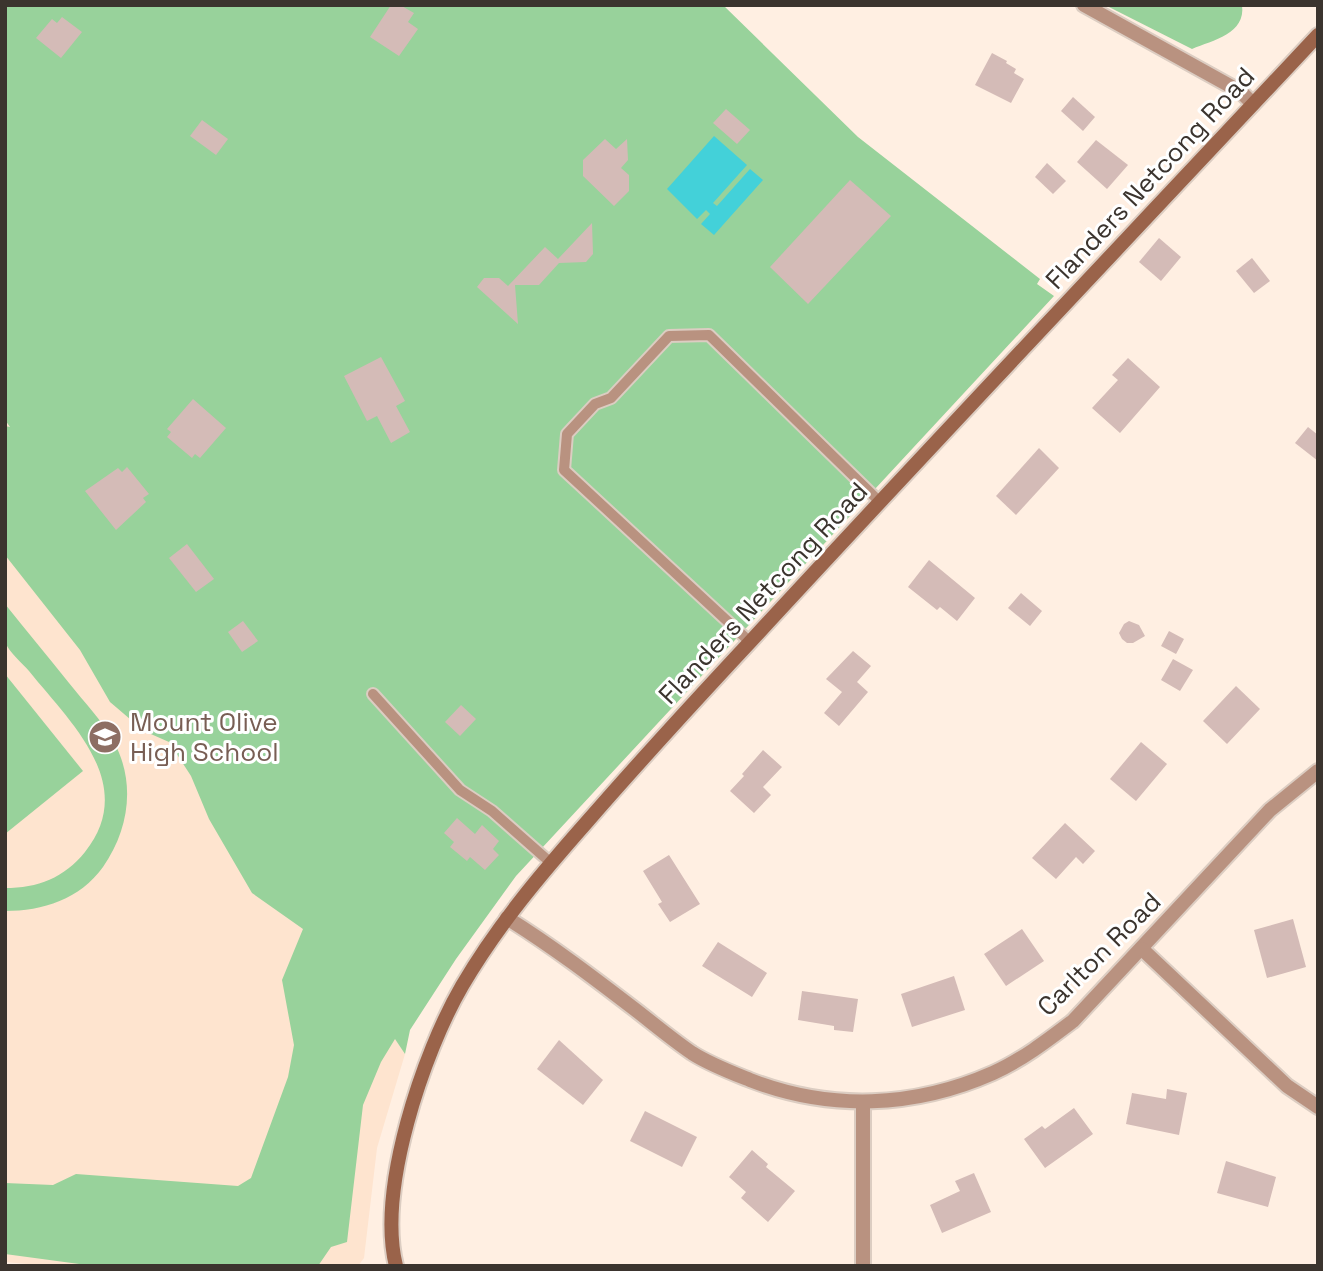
<svg xmlns="http://www.w3.org/2000/svg" width="1323" height="1271" viewBox="0 0 1323 1271" font-family="'Space Grotesk',sans-serif">
  <style>
    .built { fill: #fee4cf }
    .green { fill: #98d29b }
    .water { fill: #43d1d9 }
    .building { fill: #d4bbb7 }
    .lines { fill: none; stroke-linecap: round; stroke-linejoin: round }
    .lane-casing { stroke: #dccdc2; stroke-width: 14 }
    .street-casing { stroke: #dccdc2; stroke-width: 18 }
    .secondary-casing { stroke: #dccdc2; stroke-width: 18 }
    .lane { stroke: #b99280; stroke-width: 10 }
    .street { stroke: #b99280; stroke-width: 14 }
    .secondary { stroke: #9a634a; stroke-width: 14 }
    .labels { text-anchor: middle; stroke-width: 6; stroke-linejoin: round; paint-order: stroke }
    .street-label { font-size: 26px; fill: #3b342e; stroke: #fff }
    .education-label { font-size: 26px; fill: #785e54; stroke: #fff; text-anchor: start }
  </style>
  <rect width="100%" height="100%" fill="#ffefe2"/>
  <path class="built" d="M5,420L405,1054L377,1148L364,1258L358,1266H50L5,1262Z"/>
  <g class="green">
    <path d="M5,5H723L858,137L1040,279L1037,284L1054,296L516,876L456,959L410,1030L405,1054L395,1039L381,1062L363,1105L347,1242L331,1247L318,1266H94L5,1254V1183L53,1185L76,1174L238,1186L251,1178L288,1077L294,1045L282,980L303,929L252,893L209,819L191,776L169,742L144,731L110,702L80,650L5,555V426L10,427L5,420Z"/>
    <path d="M1105,5H1242C1246,34 1213,40 1192,49Z"/>
    <path d="M5,604C26,630 48,657 69,683C84,702 102,720 114,742C136,783 129,830 103,867C80,899 43,911 5,911V888C38,888 64,878 85,852C139,784 70,722 29,671C22,663 9,652 5,642C2,632 5,615 5,604Z"/>
    <path d="M5,674L83,771L5,834Z"/>
  </g>
  <path class="water" d="M714,136L747,165L713,203L717,206L750,169L763,180L714,235L701,224L710,214L706,210L697,219L667,189Z"/>
  <g class="building">
    <path d="M391,5H400L414,13L408,22L418,29L399,56L370,37Z"/>
    <path d="M62,17L82,32L61,58L36,38L52,19L57,23Z"/>
    <path d="M992,53L1007,61L1006,63L1016,69L1014,73L1024,79L1011,103L975,85Z"/>
    <path d="M1073,97L1095,117L1083,131L1061,111Z"/>
    <path d="M726,109L750,130L737,144L713,123Z"/>
    <path d="M202,120L228,139L216,155L190,136Z"/>
    <path d="M605,139L616,149L627,139L628,160L621,168L629,175V191L614,206L583,176V160Z"/>
    <path d="M1096,140L1128,165L1107,189L1077,162Z"/>
    <path d="M1047,163L1066,181L1053,194L1035,177Z"/>
    <path d="M850,180L891,216L808,304L770,267Z"/>
    <path d="M592,223L593,254L586,262L559,263L539,285H515L518,324L477,287L484,278H499L508,286L545,247L558,259Z"/>
    <path d="M1159,238L1181,257L1161,281L1139,262Z"/>
    <path d="M1252,258L1270,281L1254,293L1236,271Z"/>
    <path d="M381,357L405,401L396,406L410,432L391,443L377,416L367,421L344,376Z"/>
    <path d="M1128,358L1160,387L1120,433L1092,408L1118,380L1112,375Z"/>
    <path d="M193,399L226,428L200,458L195,454L192,458L167,437L171,432L167,429Z"/>
    <path d="M1308,427L1318,435V461L1295,443Z"/>
    <path d="M1039,448L1059,468L1016,515L996,496Z"/>
    <path d="M127,467L149,494L143,498L146,502L116,530L85,491L118,468L122,472Z"/>
    <path d="M187,544L214,579L196,592L169,558Z"/>
    <path d="M929,560L975,598L957,621L940,607L937,610L908,587Z"/>
    <path d="M1021,593L1042,611L1030,626L1008,608Z"/>
    <path d="M243,621L258,641L242,652L228,632Z"/>
    <path d="M1129,621L1139,625L1145,636L1133,643H1127L1122,639L1119,633L1124,624Z"/>
    <path d="M1169,631L1184,639L1176,654L1161,646Z"/>
    <path d="M853,651L871,666L857,682L868,692L839,726L824,713L842,692L826,679Z"/>
    <path d="M1173,659L1193,670L1180,691L1161,680Z"/>
    <path d="M1236,686L1260,709L1227,744L1203,721Z"/>
    <path d="M461,705L476,719L460,736L445,722Z"/>
    <path d="M1141,742L1167,764L1136,801L1110,779Z"/>
    <path d="M763,750L782,767L763,787L771,795L754,813L730,791L744,776L742,774Z"/>
    <path d="M457,818L475,834L482,825L499,841L493,849L499,855L485,870L470,857L467,861L450,847L454,842L444,833Z"/>
    <path d="M1065,823L1095,851L1083,864L1076,857L1056,879L1032,858Z"/>
    <path d="M669,855L700,904L670,922L658,904L662,902L643,871Z"/>
    <path d="M1293,919L1306,967L1267,978L1254,930Z"/>
    <path d="M1022,929L1044,961L1006,986L984,954Z"/>
    <path d="M718,942L767,973L752,997L702,966Z"/>
    <path d="M954,976L965,1010L912,1027L901,994Z"/>
    <path d="M802,991L858,999L853,1032L834,1030V1026L798,1020Z"/>
    <path d="M559,1040L603,1080L583,1105L537,1069Z"/>
    <path d="M1167,1089L1187,1093L1179,1135L1126,1124L1132,1093L1166,1099Z"/>
    <path d="M1074,1108L1093,1134L1045,1168L1024,1139L1042,1126L1045,1129Z"/>
    <path d="M645,1111L697,1137L682,1167L630,1141Z"/>
    <path d="M752,1150L768,1164L766,1167L795,1191L768,1222L741,1198L746,1192L729,1177Z"/>
    <path d="M1226,1161L1276,1177L1268,1207L1217,1193Z"/>
    <path d="M974,1173L991,1212L942,1233L930,1205L960,1191L955,1181Z"/>
  </g>
  <g class="lines">
    <defs>
      <g id="lane">
        <path d="M750,642L564,470L567,434L595,404L611,398L669,336L709,335L880,502"/>
        <path d="M373,694L460,790L492,811L551,863"/>
      </g>
      <g id="street">
        <path d="M1084,5L1241,92L1253,104"/>
        <path d="M507,918C552,946 594,978 637,1011C655,1025 673,1040 692,1053C709,1064 730,1072 750,1080C830,1111 914,1108 993,1073C1022,1060 1048,1040 1073,1021L1270,810L1318,771"/>
        <path d="M1142,949L1287,1086L1318,1107"/>
        <path d="M863,1103V1266"/>
      </g>
      <path id="secondary" d="M396,1266C377,1190 423,1053 462,986C497,926 541,874 586,823C640,761 695,701 751,641C938,438 1129,237 1318,35"/>
    </defs>
    <use href="#lane" class="lane-casing"/>
    <use href="#street" class="street-casing"/>
    <use href="#secondary" class="secondary-casing"/>
    <use href="#lane" class="lane"/>
    <use href="#street" class="street"/>
    <use href="#secondary" class="secondary"/>
  </g>
  <defs>
    <symbol id="school-disc" viewBox="-11 -11 22 22"><circle r="9.5" fill="#8d6e63" stroke="#fff"/><path d="M0-5L7-2L0 1L-7-2ZM-4 1L0 2.5L4 1V4Q0 6-4 4Z" fill="#fff"/></symbol>
  </defs>
  <g fill-rule="evenodd">
    <use href="#school-disc" x="86" y="718" width="38" height="38"/>
  </g>
  <g class="labels">
    <g class="street-label">
      <text transform="translate(1150 178) rotate(-47)" y="9">Flanders Netcong Road</text>
      <text transform="translate(763 593) rotate(-47)" y="9">Flanders Netcong Road</text>
      <text transform="translate(1099 954) rotate(-45)" y="9">Carlton Road</text>
    </g>
    <g class="education-label">
      <text x="130" y="731">Mount Olive<tspan x="130" dy="30">High School</tspan></text>
    </g>
  </g>
  <rect width="1323" height="1271" fill="none" stroke="#3b342e" stroke-width="14"/>
</svg>
